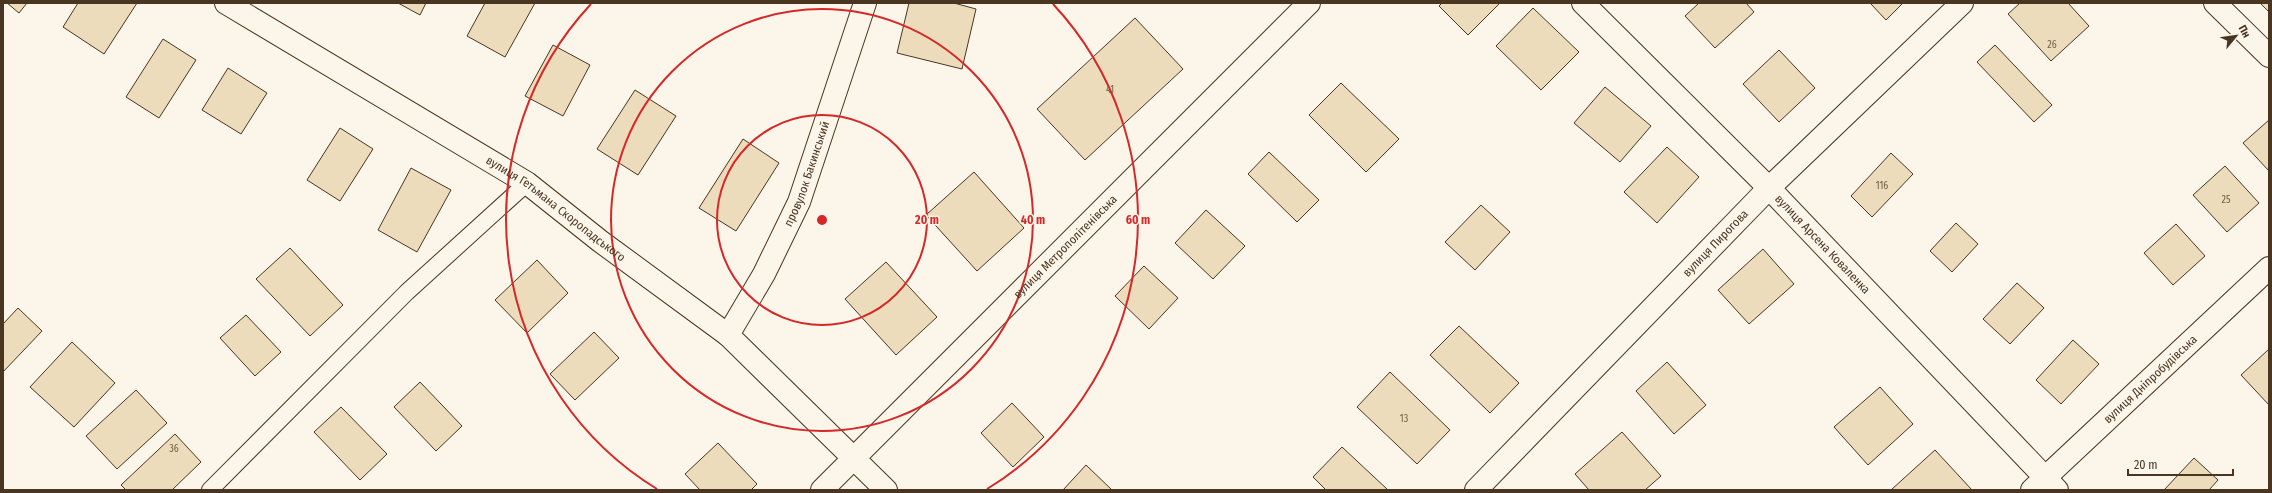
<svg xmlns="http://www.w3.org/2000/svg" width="2272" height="493" viewBox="0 0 2272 493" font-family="'Fira Sans Condensed',sans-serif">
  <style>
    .building { fill: #ecdcbc; stroke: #4a3520 }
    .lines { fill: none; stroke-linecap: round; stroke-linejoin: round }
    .service-casing { stroke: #4a3520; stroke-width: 18 }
    .minor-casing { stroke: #4a3520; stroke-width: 24 }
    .service { stroke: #fbf6e9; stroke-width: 16 }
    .minor { stroke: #fbf6e9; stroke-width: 22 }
    .ring { fill: none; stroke: #d62828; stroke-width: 2 }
    .labels { text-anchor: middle; stroke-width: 3; stroke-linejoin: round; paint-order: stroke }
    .number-label { font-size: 10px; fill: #725f47 }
    .street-label { font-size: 12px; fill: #4a3520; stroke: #fbf6e9 }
    .centre { fill: #d62828; stroke: #fbf6e9; stroke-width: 2 }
    .ring-label { font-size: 12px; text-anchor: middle; font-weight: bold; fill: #d62828; stroke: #fbf6e9; stroke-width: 3; stroke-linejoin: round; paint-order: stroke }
  </style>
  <rect width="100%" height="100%" fill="#fbf6e9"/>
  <g class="building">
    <path d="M7,3H27L19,13Z"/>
    <path d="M78,3H137L104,54L63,27Z"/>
    <path d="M398,3H426L420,15Z"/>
    <path d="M485,3H535L505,57L467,36Z"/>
    <path d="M909,3H954L976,9L962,69L897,53Z"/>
    <path d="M1442,3H1500L1468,35L1439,6Z"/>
    <path d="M1699,3H1746L1754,12L1715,48L1685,16Z"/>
    <path d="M1870,3H1903L1886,20Z"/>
    <path d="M2020,3H2068L2089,26L2051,61L2008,14Z"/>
    <path d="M2260,3H2269V12Z"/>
    <path d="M1533,8L1579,52L1541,90L1496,46Z"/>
    <path d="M1135,18L1183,69L1085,160L1037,109Z"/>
    <path d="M163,39L196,60L159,118L126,97Z"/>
    <path d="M553,45L590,65L563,116L525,96Z"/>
    <path d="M1995,45L2052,105L2034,122L1977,62Z"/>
    <path d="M1779,50L1815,88L1779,122L1743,84Z"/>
    <path d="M228,68L267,93L241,134L202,110Z"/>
    <path d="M1341,83L1399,139L1366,172L1309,115Z"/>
    <path d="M1605,87L1651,126L1620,162L1574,123Z"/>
    <path d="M635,90L676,116L638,175L597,149Z"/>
    <path d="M2269,120V171L2243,143Z"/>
    <path d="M340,128L373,149L340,201L307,180Z"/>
    <path d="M743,139L779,163L736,231L699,208Z"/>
    <path d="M1667,147L1699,177L1657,223L1624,192Z"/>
    <path d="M1269,152L1319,200L1297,222L1248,174Z"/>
    <path d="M1891,153L1913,174L1872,217L1851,196Z"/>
    <path d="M2225,166L2259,203L2227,232L2193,195Z"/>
    <path d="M411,168L451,190L417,252L378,230Z"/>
    <path d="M974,172L1024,228L977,271L926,215Z"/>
    <path d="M1481,205L1510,232L1475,270L1445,242Z"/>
    <path d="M1206,210L1245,246L1213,279L1175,243Z"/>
    <path d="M1956,223L1978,244L1952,272L1930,251Z"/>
    <path d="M2176,224L2205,256L2173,285L2144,253Z"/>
    <path d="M290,248L343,305L310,336L256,279Z"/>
    <path d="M1763,249L1794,284L1749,324L1718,290Z"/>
    <path d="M537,260L568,293L527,333L495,300Z"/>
    <path d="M886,262L937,317L896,355L845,299Z"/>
    <path d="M1144,266L1178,298L1149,329L1115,296Z"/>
    <path d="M2017,283L2044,308L2010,344L1983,319Z"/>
    <path d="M18,308L42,331L3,372V324Z"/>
    <path d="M246,315L281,352L255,376L220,338Z"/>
    <path d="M1459,326L1519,383L1490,413L1430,355Z"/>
    <path d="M594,332L619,358L575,400L550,374Z"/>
    <path d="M2073,340L2099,364L2061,404L2036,380Z"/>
    <path d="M72,342L115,383L74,427L30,387Z"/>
    <path d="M2269,349V405L2241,375Z"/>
    <path d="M1667,362L1706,405L1674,434L1636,391Z"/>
    <path d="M1390,372L1450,430L1417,464L1357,407Z"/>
    <path d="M420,382L462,426L436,451L394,407Z"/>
    <path d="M1880,387L1913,424L1868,465L1834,427Z"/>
    <path d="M136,390L167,423L117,469L86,436Z"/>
    <path d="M1012,403L1044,437L1013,467L981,433Z"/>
    <path d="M341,407L387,454L360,480L314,432Z"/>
    <path d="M1622,432L1661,476L1645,490H1589L1575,474Z"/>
    <path d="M175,434L201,462L172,490H126L121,485Z"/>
    <path d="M718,443L757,484L751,490H700L685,474Z"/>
    <path d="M1342,447L1388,490H1326L1313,477Z"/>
    <path d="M1935,450L1972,490H1891Z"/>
    <path d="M2194,458L2218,480L2209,490H2164Z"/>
    <path d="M1086,465L1112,490H1063Z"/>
  </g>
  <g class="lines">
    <defs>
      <path id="service" d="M210,490L407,292L527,183"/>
      <g id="minor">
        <path id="s1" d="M226,3L527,183L600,241L728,335L886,490"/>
        <path id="s2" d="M1583,3L1769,188L2057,490"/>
        <path d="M2215,3L2269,56"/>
        <path id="s3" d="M728,335L764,274L799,202L865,3"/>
        <path id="s4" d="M822,490L1309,3"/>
        <path id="s5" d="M1476,490L1769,188L1962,3"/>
        <path id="s6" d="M2032,490L2269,268"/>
      </g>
    </defs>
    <use href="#service" class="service-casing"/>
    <use href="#minor" class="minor-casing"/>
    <use href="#service" class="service"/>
    <use href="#minor" class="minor"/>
  </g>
  <g class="ring">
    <circle cx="822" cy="220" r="105"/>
    <circle cx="822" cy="220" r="211"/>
    <path d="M657 489A316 316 0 0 1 591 4M1053 4A316 316 0 0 1 987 489"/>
  </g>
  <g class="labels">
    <g class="number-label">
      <text x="2052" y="48">26</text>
      <text x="1110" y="93">41</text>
      <text x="1882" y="189">116</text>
      <text x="2226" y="203">25</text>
      <text x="1404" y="422">13</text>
      <text x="174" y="452">36</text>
    </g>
    <g class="street-label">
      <text dy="4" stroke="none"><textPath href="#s3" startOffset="180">провулок Бакинський</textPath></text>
      <text dy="4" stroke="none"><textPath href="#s1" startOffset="389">вулиця Гетьмана Скоропадського</textPath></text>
      <text dy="4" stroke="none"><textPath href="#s5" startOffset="344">вулиця Пирогова</textPath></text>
      <text dy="4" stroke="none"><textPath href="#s2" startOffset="340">вулиця Арсена Коваленка</textPath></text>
      <text dy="4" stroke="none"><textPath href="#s4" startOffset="344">вулиця Метрополітенівська</textPath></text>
      <text dy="4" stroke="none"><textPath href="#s6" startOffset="162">вулиця Дніпробудівська</textPath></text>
    </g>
  </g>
  <circle cx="822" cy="220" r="6" class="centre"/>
  <g class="ring-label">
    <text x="927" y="224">20 m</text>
    <text x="1033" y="224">40 m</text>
    <text x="1138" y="224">60 m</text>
  </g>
  <rect width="2272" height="493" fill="none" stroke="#4a3520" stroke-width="8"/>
  <g transform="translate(2236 36) rotate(61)" stroke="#fbf6e9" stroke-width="3" paint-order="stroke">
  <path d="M0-3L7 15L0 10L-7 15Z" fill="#4a3520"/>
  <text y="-6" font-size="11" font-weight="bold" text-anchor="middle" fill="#4a3520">Пн</text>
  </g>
  <path d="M2128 469v6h105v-6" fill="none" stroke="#4a3520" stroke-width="2"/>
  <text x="2134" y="469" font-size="12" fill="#4a3520" stroke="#fbf6e9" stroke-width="3" paint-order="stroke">20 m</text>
</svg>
